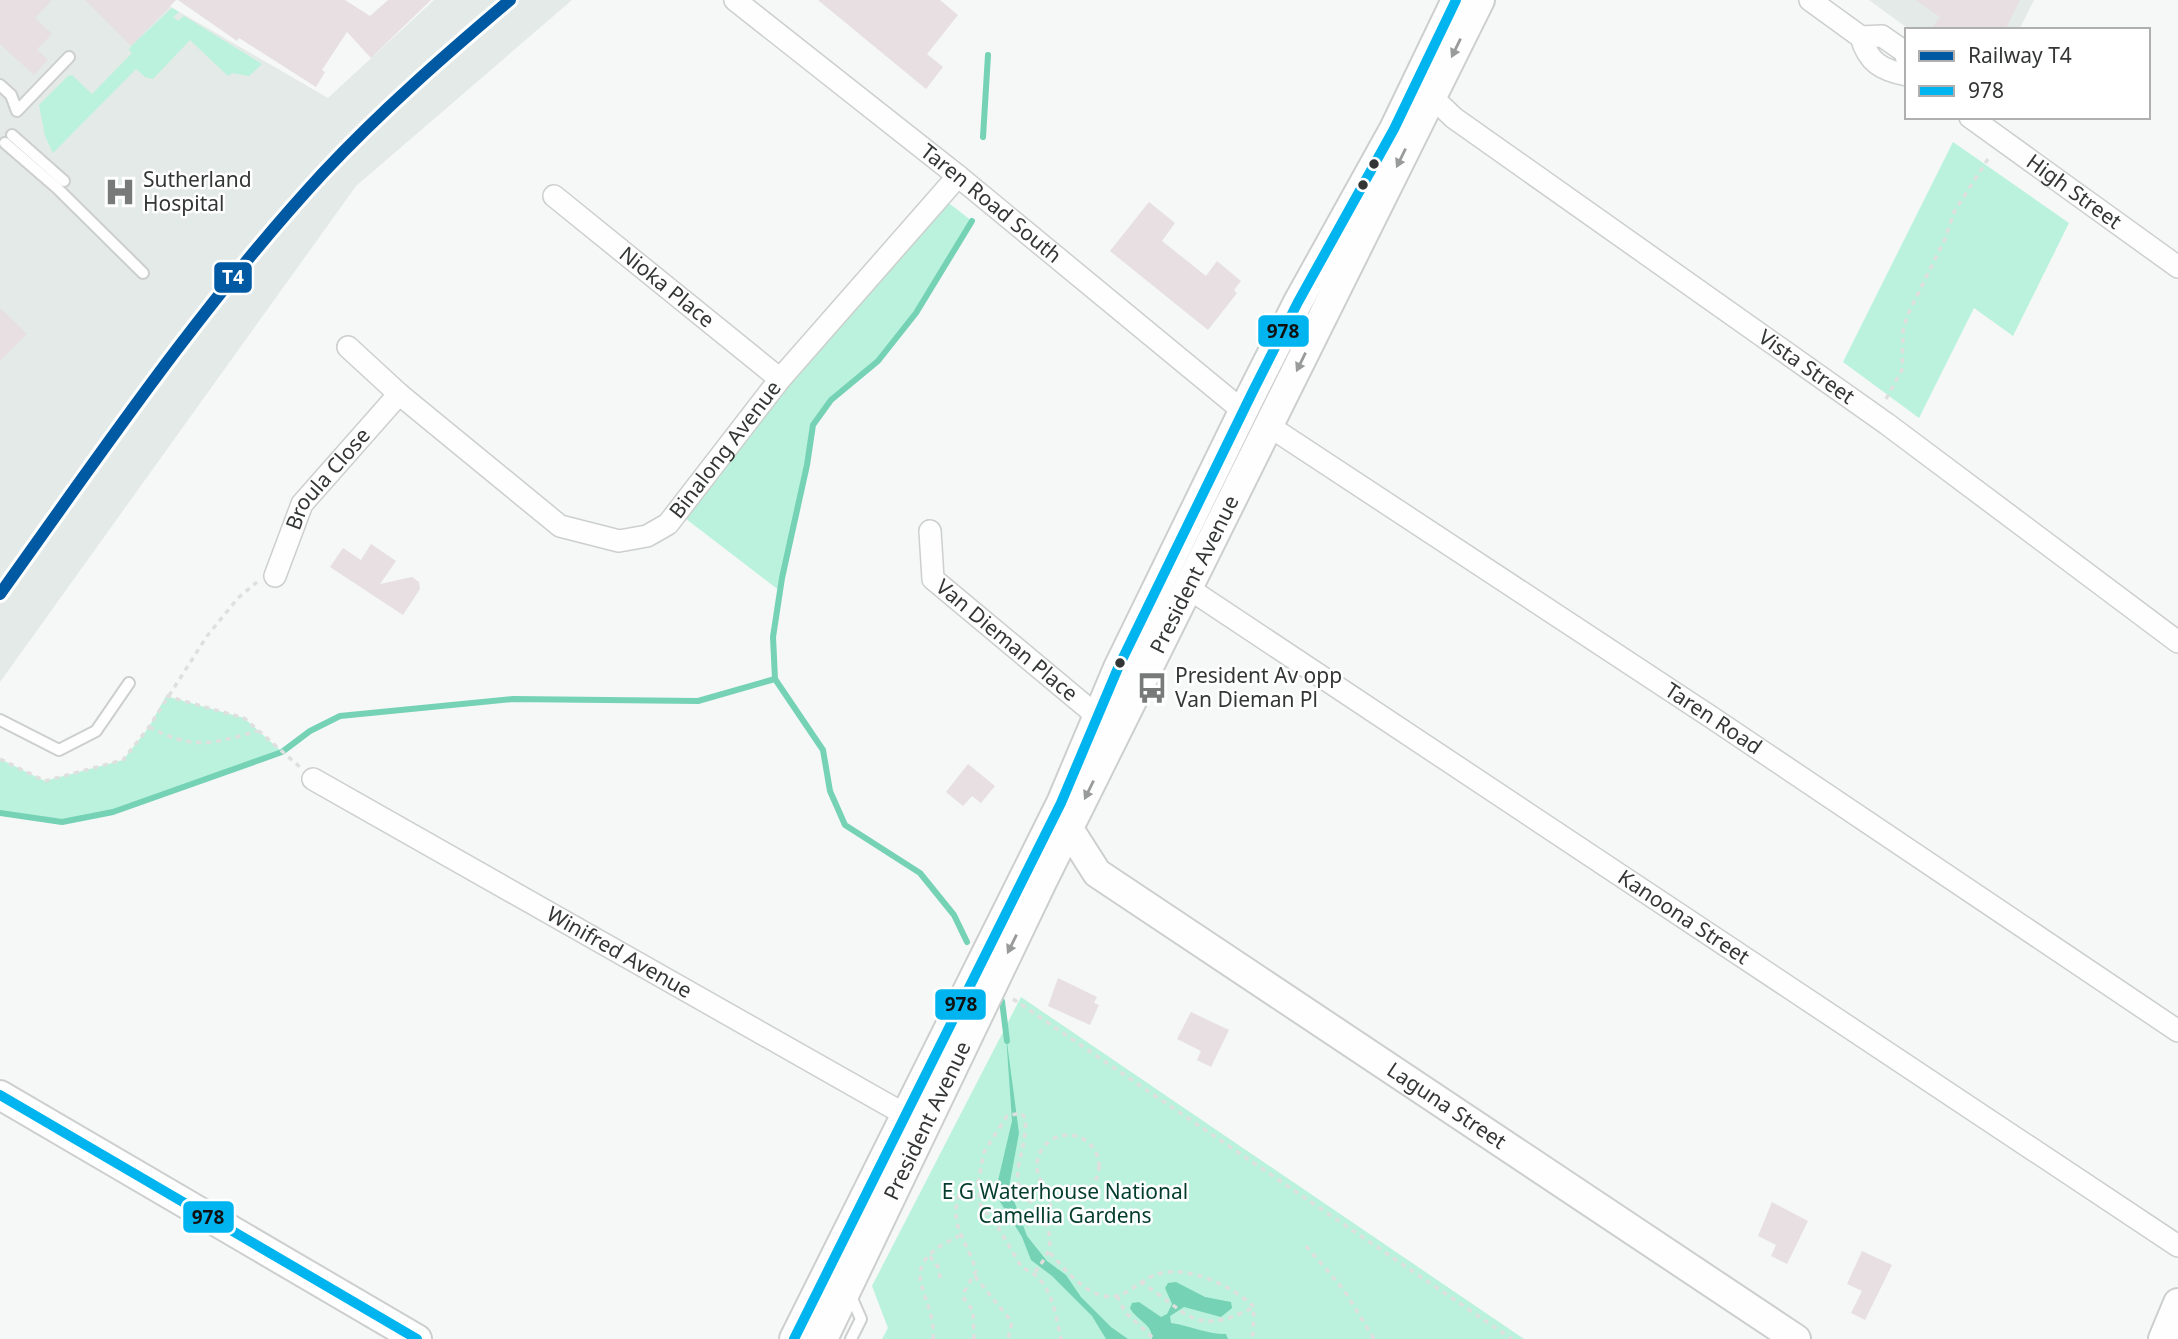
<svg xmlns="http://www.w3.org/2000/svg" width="2178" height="1339" viewBox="0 0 2178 1339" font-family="'Noto Sans',sans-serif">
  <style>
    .built { fill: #e3eae7 }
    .green { fill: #baf2dd }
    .water { fill: #75d2b4 }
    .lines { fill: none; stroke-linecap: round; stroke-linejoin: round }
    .stream { stroke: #75d2b4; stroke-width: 6 }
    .building { fill: #e7dfe1 }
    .lane-casing { stroke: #cdcfce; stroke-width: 14 }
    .street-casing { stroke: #cdcfce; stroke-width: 24 }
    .secondary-casing { stroke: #cdcfce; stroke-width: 32 }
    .path { stroke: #dfdfdf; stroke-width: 3.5; stroke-dasharray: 5 5; stroke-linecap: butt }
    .lane { stroke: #fefefe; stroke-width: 10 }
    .street { stroke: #fefefe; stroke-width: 21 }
    .secondary { stroke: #fefefe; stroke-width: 28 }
    .bus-1-casing { stroke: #fff; stroke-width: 16 }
    .bus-1 { stroke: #00b5ef; stroke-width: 10 }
    .rail-1-casing { stroke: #fff; stroke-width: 18 }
    .rail-1 { stroke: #005aa3; stroke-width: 12 }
    .oneway { fill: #999a9a }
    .bus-dot { fill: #343635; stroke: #fff; stroke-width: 2.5 }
    .labels { text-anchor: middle; stroke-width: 5; stroke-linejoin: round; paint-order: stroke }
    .poi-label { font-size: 21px; fill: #343635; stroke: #fff; text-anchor: start }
    .street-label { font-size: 21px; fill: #343635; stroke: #fff }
    .park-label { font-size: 21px; fill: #033d2d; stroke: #fff }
    .line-badge { stroke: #fff; stroke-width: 2.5 }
    .badge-label { font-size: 19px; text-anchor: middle; font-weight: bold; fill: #fff }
    .pale-badge-label { font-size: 19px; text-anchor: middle; font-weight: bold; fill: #111 }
  </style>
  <rect width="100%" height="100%" fill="#f5f8f6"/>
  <g class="built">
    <path d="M0,0H159L328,98L434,0H572L356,186L0,682Z"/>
    <path d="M1869,0H2034L2019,30H1910Z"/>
  </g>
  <g class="green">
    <path d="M172,8L179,12L173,17L178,21L184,16L262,64L249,76L232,73L228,76L190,40L153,79L145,77L136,69L53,153L45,136L39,105L68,76L72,75L92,94L132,53L129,50L131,46Z"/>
    <path d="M1953,142L2069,223L2013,336L1974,308L1919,418L1843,362Z"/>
    <path d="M941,197L972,221L916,313L878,361L831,400L813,425L780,591L677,512Z"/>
    <path d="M166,696L244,718L280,750L113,812L62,822L0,813V759L45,781L123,760L149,727Z"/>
    <path d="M1021,997L1524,1339H882L888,1328L872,1286Z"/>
  </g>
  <g class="water">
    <path d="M1006,1035L1019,1133L1009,1187L1027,1236L1047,1261L1066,1275L1081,1297L1111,1327L1128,1339H1106L1092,1316L1052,1276L1031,1260L1022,1237L999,1200L997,1185L1012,1121Z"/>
    <path d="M1176,1282L1205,1297L1231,1302L1232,1308L1221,1317L1184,1307L1170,1316L1171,1323C1191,1326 1206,1334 1226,1334L1228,1339H1152C1153,1324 1136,1320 1130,1308L1132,1303L1139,1302L1161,1317L1167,1314L1172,1304L1165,1288L1168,1283Z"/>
  </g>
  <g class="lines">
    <g class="stream">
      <path d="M983,137L988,55"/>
      <path d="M0,813L62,822L113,812L282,752L310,731L340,716L513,699L698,701L775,679"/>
      <path d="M967,942L954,915L920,873L845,825L830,791L823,750L775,679L773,637L782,578L807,465L813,425L831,400L878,361L916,313L972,221"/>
      <path d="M1002,1001L1007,1041"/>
    </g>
  </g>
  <g class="building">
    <path d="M0,0H52L35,18L52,34L37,49L48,60L34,75L0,44Z"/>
    <path d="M85,0H176L131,46Z"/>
    <path d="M178,0H345L370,16L388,0H431L371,58L347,32L322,70L325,72L316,87L239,38L237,41Z"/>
    <path d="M818,0H940L958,15L927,54L943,67L926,89Z"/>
    <path d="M1916,0H2020L2005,30H1931L1940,17Z"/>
    <path d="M1149,202L1175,223L1162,241L1206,276L1217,261L1241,281L1234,290L1237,293L1208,330L1110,251Z"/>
    <path d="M0,308L27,334L0,361Z"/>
    <path d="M371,544L396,561L380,584L412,577L419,582L420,589L403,615L330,567L343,548L361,560Z"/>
    <path d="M968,764L995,786L981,803L972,796L963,806L946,792Z"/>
    <path d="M1058,978L1097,997L1094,1003L1099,1005L1090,1025L1048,1006Z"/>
    <path d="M1191,1012L1229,1030L1211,1067L1197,1060L1201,1051L1177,1039Z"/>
    <path d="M1772,1202L1808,1221L1787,1264L1771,1256L1776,1245L1758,1236Z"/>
    <path d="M1862,1251L1892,1265L1865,1320L1851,1313L1862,1291L1847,1284Z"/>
  </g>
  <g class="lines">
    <defs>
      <g id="lane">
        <path d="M0,85L11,95L17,111L69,57"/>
        <path d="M12,135L64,181"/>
        <path d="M5,143L57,188L143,273"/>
        <path d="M0,720L59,750L96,731L129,683"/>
        <path d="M850,1294L861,1319L851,1339"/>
      </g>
      <g id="street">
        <path id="s1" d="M735,0L958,176L1243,411"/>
        <path d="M1810,0L1861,37"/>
        <path d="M1907,59L1905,52L1882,36L1861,37C1868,62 1881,70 1907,75"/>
        <path id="s2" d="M1432,97L1454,118L1887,424L2178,642"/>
        <path id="s3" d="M1970,117L2178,267"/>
        <path id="s4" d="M554,196L780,379"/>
        <path id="s5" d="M348,347L399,394L560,526L619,541L647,536L668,524L780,379L958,176"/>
        <path id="s6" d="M1269,426L1711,717L2178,1031"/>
        <path id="s7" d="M930,531L933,579L1096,715"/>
        <path id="s8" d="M275,576L302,504L399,394"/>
        <path id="s9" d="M1188,588L2178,1246"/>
        <path id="s10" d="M313,779L904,1114"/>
      </g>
      <g id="secondary">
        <path id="s11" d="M1069,829L1097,873L1796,1339"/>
        <path d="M0,1095L417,1339"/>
        <path d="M794,1339L1061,803L1118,668L1252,393L1298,302L1394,129L1456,0"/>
        <path id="s12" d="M823,1339L1042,882L1480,0"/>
        <path d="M2163,1339L2178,1303"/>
      </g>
    </defs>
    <use href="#lane" class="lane-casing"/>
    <use href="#street" class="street-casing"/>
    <use href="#secondary" class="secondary-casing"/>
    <g class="path">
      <path d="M1886,399L1902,370L1903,330L1908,314L1945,239L1954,212L1988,159"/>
      <path d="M166,696L244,718L300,767"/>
      <path d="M149,727C193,750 212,744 258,731"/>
      <path d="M0,759L45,781L123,760L149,727L207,636L238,598L257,582"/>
      <path d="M1013,999L1512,1339"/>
      <circle cx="1068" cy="1166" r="31"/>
      <path d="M978,1183L981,1207L995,1222L1022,1268C1051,1277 1055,1312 1061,1339"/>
      <path d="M1306,1246L1344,1290L1374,1339"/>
      <path d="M1050,1253C1066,1270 1089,1301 1116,1296C1129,1294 1142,1279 1155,1275C1185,1263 1233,1286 1254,1307L1253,1334L1250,1339"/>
      <path d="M930,1256L938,1267L941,1282"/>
      <path d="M1035,1272C1049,1254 1055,1243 1045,1222L1054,1193"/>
      <path d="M975,1276C988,1293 999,1306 1012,1322L1008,1339"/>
      <path d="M1140,1282C1188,1311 1193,1339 1254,1307"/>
      <path d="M1117,1296L1125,1312L1154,1339"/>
      <path d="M933,1339C937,1292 888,1269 959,1236"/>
      <path d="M974,1339L973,1311L964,1299V1292L976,1271C966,1236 945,1224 963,1185L978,1183L984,1152L1007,1116L1021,1113L1025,1118C1029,1161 995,1184 1046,1212"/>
    </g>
    <use href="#lane" class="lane"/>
    <use href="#street" class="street"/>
    <use href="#secondary" class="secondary"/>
    <defs>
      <g id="bus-1">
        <path d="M0,1095L417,1339"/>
        <path d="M794,1339L1061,803L1118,668L1252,393L1298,302L1394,129L1456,0"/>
      </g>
    </defs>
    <use href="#bus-1" class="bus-1-casing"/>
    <use href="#bus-1" class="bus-1"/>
    <defs>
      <path id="rail-1" d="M0,594C103,450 203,303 323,173C381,111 445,55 510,0"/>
    </defs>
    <use href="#rail-1" class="rail-1-casing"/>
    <use href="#rail-1" class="rail-1"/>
  </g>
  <defs><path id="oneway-solid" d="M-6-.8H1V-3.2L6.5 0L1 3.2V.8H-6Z" transform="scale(1.75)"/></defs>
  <g class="oneway">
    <use href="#oneway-solid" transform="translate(1456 48) rotate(116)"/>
    <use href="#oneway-solid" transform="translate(1401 158) rotate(116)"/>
    <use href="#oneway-solid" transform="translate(1301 362) rotate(116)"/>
    <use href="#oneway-solid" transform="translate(1089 790) rotate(116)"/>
    <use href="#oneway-solid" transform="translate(1012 944) rotate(116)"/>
  </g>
  <defs>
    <symbol id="hospital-bare" viewBox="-9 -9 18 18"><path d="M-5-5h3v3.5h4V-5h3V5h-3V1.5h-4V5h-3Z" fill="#787a79" stroke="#fff" stroke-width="2.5" paint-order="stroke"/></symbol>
    <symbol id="bus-bare" viewBox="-9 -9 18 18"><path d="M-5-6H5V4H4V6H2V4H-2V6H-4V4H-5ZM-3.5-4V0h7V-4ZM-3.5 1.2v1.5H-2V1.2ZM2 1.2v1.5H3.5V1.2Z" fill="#787a79" stroke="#fff" stroke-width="2.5" paint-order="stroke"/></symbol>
  </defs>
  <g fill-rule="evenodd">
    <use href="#hospital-bare" x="98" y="170" width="44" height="44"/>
    <use href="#bus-bare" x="1130" y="666" width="44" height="44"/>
  </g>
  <g class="bus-dot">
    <circle cx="1374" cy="164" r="6"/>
    <circle cx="1363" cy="185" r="6"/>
    <circle cx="1120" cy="663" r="6"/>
  </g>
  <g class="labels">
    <g class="poi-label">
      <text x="143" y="187">Sutherland<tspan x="143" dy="24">Hospital</tspan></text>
      <text x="1175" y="683">President Av opp<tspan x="1175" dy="24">Van Dieman Pl</tspan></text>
    </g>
    <g class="street-label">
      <text dy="7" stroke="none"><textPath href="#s3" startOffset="128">High Street</textPath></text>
      <text dy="7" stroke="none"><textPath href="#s1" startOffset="327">Taren Road South</textPath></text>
      <text dy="7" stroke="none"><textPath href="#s4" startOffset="145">Nioka Place</textPath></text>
      <text dy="7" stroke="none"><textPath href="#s2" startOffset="462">Vista Street</textPath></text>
      <text dy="7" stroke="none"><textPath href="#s5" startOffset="485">Binalong Avenue</textPath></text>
      <text dy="7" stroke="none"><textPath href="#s8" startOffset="112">Broula Close</textPath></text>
      <text dy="7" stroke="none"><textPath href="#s12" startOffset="850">President Avenue</textPath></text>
      <text dy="7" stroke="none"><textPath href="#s7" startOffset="144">Van Dieman Place</textPath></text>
      <text dy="7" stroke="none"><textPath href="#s6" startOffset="532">Taren Road</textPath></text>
      <text dy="7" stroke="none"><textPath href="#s9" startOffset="595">Kanoona Street</textPath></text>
      <text dy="7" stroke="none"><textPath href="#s10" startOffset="352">Winifred Avenue</textPath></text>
      <text dy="7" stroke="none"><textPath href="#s11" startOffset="472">Laguna Street</textPath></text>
      <text dy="7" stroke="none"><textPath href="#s12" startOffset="242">President Avenue</textPath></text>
    </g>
    <g class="park-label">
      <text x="1065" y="1199">E G Waterhouse National<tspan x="1065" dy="24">Camellia Gardens</tspan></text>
    </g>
  </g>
  <g class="line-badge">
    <rect x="213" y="261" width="40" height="33" rx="7" fill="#005aa3"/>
    <rect x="1257" y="314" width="53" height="34" rx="7" fill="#00b5ef"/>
    <rect x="934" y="988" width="53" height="33" rx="7" fill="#00b5ef"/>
    <rect x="182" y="1200" width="53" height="34" rx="7" fill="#00b5ef"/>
  </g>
  <g class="badge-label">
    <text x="233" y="284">T4</text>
  </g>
  <g class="pale-badge-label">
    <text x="1283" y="338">978</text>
    <text x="961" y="1011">978</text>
    <text x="208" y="1224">978</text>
  </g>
  <rect x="1905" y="28" width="245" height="91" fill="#ffffff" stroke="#aeafae" stroke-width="2"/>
  <rect x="1919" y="51" width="35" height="10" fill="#005aa3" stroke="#aeafae" stroke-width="2"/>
  <text x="1968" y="63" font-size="21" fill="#343635">Railway T4</text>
  <rect x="1919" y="86" width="35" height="10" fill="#00b5ef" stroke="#aeafae" stroke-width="2"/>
  <text x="1968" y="98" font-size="21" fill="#343635">978</text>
</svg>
